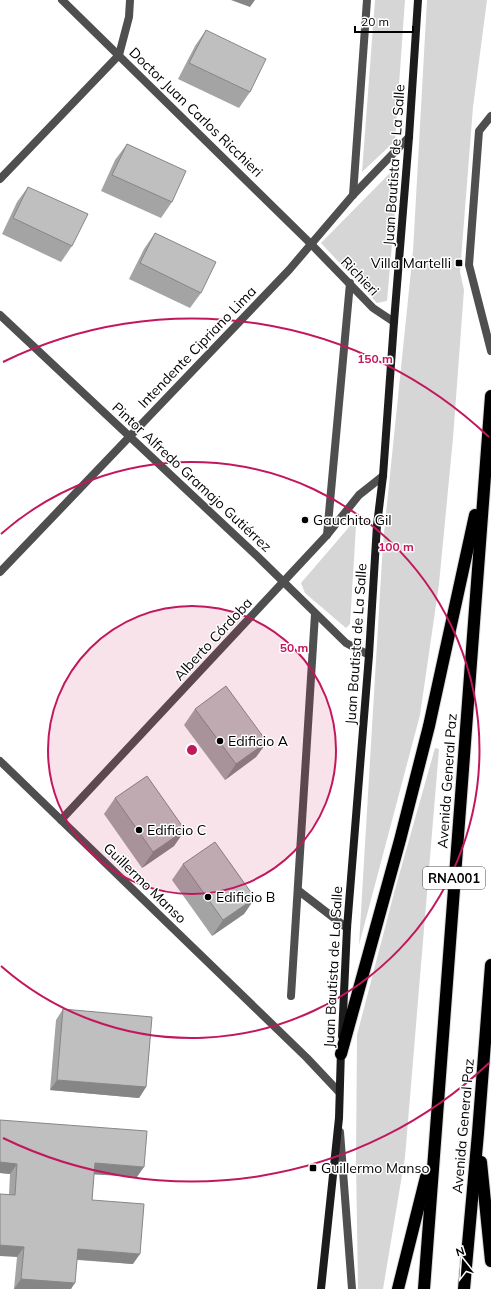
<svg xmlns="http://www.w3.org/2000/svg" width="491" height="1289" viewBox="0 0 491 1289" font-family="Mulish,sans-serif">
  <style>
    .green { fill: #d6d6d6 }
    .lines { fill: none; stroke-linecap: round; stroke-linejoin: round }
    .highway-casing { stroke: #dbdbdb; stroke-width: 14 }
    .lane { stroke: #4f4f4f; stroke-width: 8 }
    .street { stroke: #4f4f4f; stroke-width: 8 }
    .secondary { stroke: #1c1c1c; stroke-width: 8 }
    .highway { stroke: #000; stroke-width: 12 }
    .wall { fill: #a4a4a4 }
    .shaded-wall { fill: #868686 }
    .building { fill: #bfbfbf; stroke: #868686 }
    .ring { fill: none; stroke: #c2185b; stroke-width: 2 }
    .poi-dot { fill: #000; stroke: #fff; stroke-width: 1.5 }
    .labels { text-anchor: middle; stroke-width: 3; stroke-linejoin: round; paint-order: stroke }
    .shield { fill: #fff; stroke: #4c4c4c; stroke-width: 1 }
    .shield-label { font-size: 13px; font-weight: bold; fill: #000 }
    .street-label { font-size: 14px; fill: #000; stroke: #fff }
    .poi-label { font-size: 14px; fill: #000; stroke: #fff; text-anchor: start }
    .centre { fill: #c2185b; stroke: #fff; stroke-width: 2 }
    .ring-label { font-size: 12px; text-anchor: middle; font-weight: bold; fill: #c2185b; stroke: #fff; stroke-width: 3; stroke-linejoin: round; paint-order: stroke }
  </style>
  <rect width="100%" height="100%" fill="#fff"/>
  <g class="green">
    <path d="M375,0H405L395,141L362,172Z"/>
    <path d="M427,0H487L473,107L460,272L464,290L453,438L439,584L420,715L359,945L383,543L413,251Z"/>
    <path d="M390,173L398,176L387,301L377,303L321,243Z"/>
    <path d="M350,526H356L350,624L346,628L305,593L301,583Z"/>
    <path d="M435,748L439,749L405,1157L383,1289H358L356,1160L357,1035L394,893Z"/>
  </g>
  <g class="lines">
    <defs>
      <g id="highway">
        <path d="M341,1054L400,840L429,726L475,515"/>
        <path d="M481,1162L491,1261"/>
        <path d="M398,1289L426,1177"/>
        <path d="M424,1289L491,396"/>
        <path d="M464,1289L478,1133L491,965"/>
      </g>
    </defs>
    <use href="#highway" class="highway-casing"/>
    <g class="lane">
      <path d="M491,116L479,131L469,265L491,351"/>
      <path d="M353,195L367,0"/>
      <path d="M327,535L350,283"/>
      <path d="M299,891L347,928"/>
      <path d="M291,996L315,614"/>
      <path d="M340,1132L352,1289"/>
    </g>
    <g class="street">
      <path d="M62,0L311,244L373,308L394,322"/>
      <path d="M0,179L119,55L129,17L130,0"/>
      <path d="M0,315L256,555L346,643L369,655"/>
      <path d="M0,572L289,270L353,195L409,137"/>
      <path d="M0,761L307,1058L339,1092"/>
      <path d="M61,820L327,535L359,495L383,476"/>
    </g>
    <g class="secondary">
      <path d="M342,1036L347,928L369,655L377,525L383,476L394,322L409,137L418,0"/>
      <path d="M321,1289L339,1118L341,1050"/>
    </g>
    <use href="#highway" class="highway"/>
  </g>
  <g class="wall">
    <path d="M206,30L250,92L239,108L178,79L195,46Z"/>
    <path d="M127,144L172,202L161,218L101,191L115,160Z"/>
    <path d="M28,187L72,246L61,262L2,234L17,202Z"/>
    <path d="M155,233L201,293L190,308L129,279L144,249Z"/>
    <path d="M195,709L267,742L256,757L225,780L184,725Z"/>
    <path d="M115,798L185,830L174,846L142,868L104,814Z"/>
    <path d="M183,864L255,898L244,914L212,936L172,880Z"/>
    <path d="M63,1009L146,1087L139,1098L50,1090L56,1020Z"/>
    <path d="M0,1120L137,1177L94,1174L92,1200L133,1264L77,1260L71,1289H14L17,1257L9,1194L10,1174L0,1173Z"/>
  </g>
  <g class="shaded-wall">
    <path d="M231,0H255L250,7Z"/>
    <path d="M267,742L256,757L225,780L236,764Z"/>
    <path d="M185,830L174,846L142,868L153,852Z"/>
    <path d="M255,898L244,914L212,936L223,920Z"/>
    <path d="M57,1080L146,1087L139,1098L50,1090Z"/>
    <path d="M0,1162L17,1164L10,1174L0,1173Z"/>
    <path d="M95,1163L144,1167L137,1177L88,1174Z"/>
    <path d="M0,1245L24,1247L17,1257L0,1256Z"/>
    <path d="M78,1249L140,1254L133,1264L71,1259Z"/>
    <path d="M21,1279L75,1283L71,1289H14Z"/>
  </g>
  <g class="building">
    <path d="M206,30L266,59L250,92L189,63Z"/>
    <path d="M127,144L186,171L172,202L112,175Z"/>
    <path d="M28,187L88,214L72,246L13,218Z"/>
    <path d="M155,233L216,262L201,293L140,263Z"/>
    <path d="M226,686L267,742L236,764L195,709Z"/>
    <path d="M147,776L185,830L153,852L115,798Z"/>
    <path d="M215,842L255,898L223,920L183,864Z"/>
    <path d="M63,1009L152,1017L146,1087L57,1080Z"/>
    <path d="M0,1120L147,1131L144,1167L95,1163L92,1200L144,1204L140,1254L78,1249L75,1283L21,1279L24,1247L0,1245V1194L15,1195L17,1164L0,1162Z"/>
  </g>
  <circle cx="192" cy="750" r="144" fill="#c2185b" fill-opacity=".12"/>
  <g class="ring">
    <circle cx="192" cy="750" r="144"/>
    <path d="M1 534A288 288 0 1 1 1 966"/>
    <path d="M489 1063A432 432 0 0 1 3 1138M3 362A432 432 0 0 1 489 437"/>
  </g>
  <g class="poi-dot">
    <rect x="455" y="259" width="8" height="8" rx="2"/>
    <circle cx="305" cy="520" r="4"/>
    <circle cx="220" cy="741" r="4"/>
    <circle cx="139" cy="830" r="4"/>
    <circle cx="208" cy="897" r="4"/>
    <rect x="309" y="1164" width="8" height="8" rx="2"/>
  </g>
  <g class="labels">
    <rect class="shield" x="423" y="867" width="62" height="22" rx="3"/>
    <g class="shield-label">
      <text x="454" y="883">RNA001</text>
    </g>
    <g class="street-label">
      <text transform="translate(196 112) rotate(44)" y="5">Doctor Juan Carlos Ricchieri</text>
      <text transform="translate(394 165) rotate(-86)" y="5">Juan Bautista de La Salle</text>
      <text transform="translate(360 276) rotate(46)" y="5">Richieri</text>
      <text transform="translate(197 347) rotate(-46)" y="5">Intendente Cipriano Lima</text>
      <text transform="translate(192 477) rotate(43)" y="5">Pintor Alfredo Gramajo Gutiérrez</text>
      <text transform="translate(213 639) rotate(-47)" y="5">Alberto Córdoba</text>
      <text transform="translate(356 644) rotate(-86)" y="5">Juan Bautista de La Salle</text>
      <text transform="translate(447 781) rotate(-86)" y="5">Avenida General Paz</text>
      <text transform="translate(145 883) rotate(44)" y="5">Guillermo Manso</text>
      <text transform="translate(333 967) rotate(-87)" y="5">Juan Bautista de La Salle</text>
      <text transform="translate(463 1126) rotate(-85)" y="5">Avenida General Paz</text>
    </g>
    <g class="poi-label">
      <text x="451" y="268" text-anchor="end">Villa Martelli</text>
      <text x="313" y="525">Gauchito Gil</text>
      <text x="228" y="746">Edificio A</text>
      <text x="147" y="835">Edificio C</text>
      <text x="216" y="902">Edificio B</text>
      <text x="321" y="1173">Guillermo Manso</text>
    </g>
  </g>
  <circle cx="192" cy="750" r="6" class="centre"/>
  <g class="ring-label">
    <text x="375" y="363">150 m</text>
    <text x="396" y="551">100 m</text>
    <text x="294" y="652">50 m</text>
  </g>
  <g transform="translate(463 1261) rotate(343)" stroke="#ffffff" stroke-width="3" paint-order="stroke">
  <path d="M0-3L7 15L0 10L-7 15Z" fill="#000000"/>
  <text y="-6" font-size="11" font-weight="bold" text-anchor="middle" fill="#000000">N</text>
  </g>
  <path d="M355 26v6h58v-6" fill="none" stroke="#000000" stroke-width="2"/>
  <text x="361" y="26" font-size="12" fill="#000000" stroke="#ffffff" stroke-width="3" paint-order="stroke">20 m</text>
</svg>
